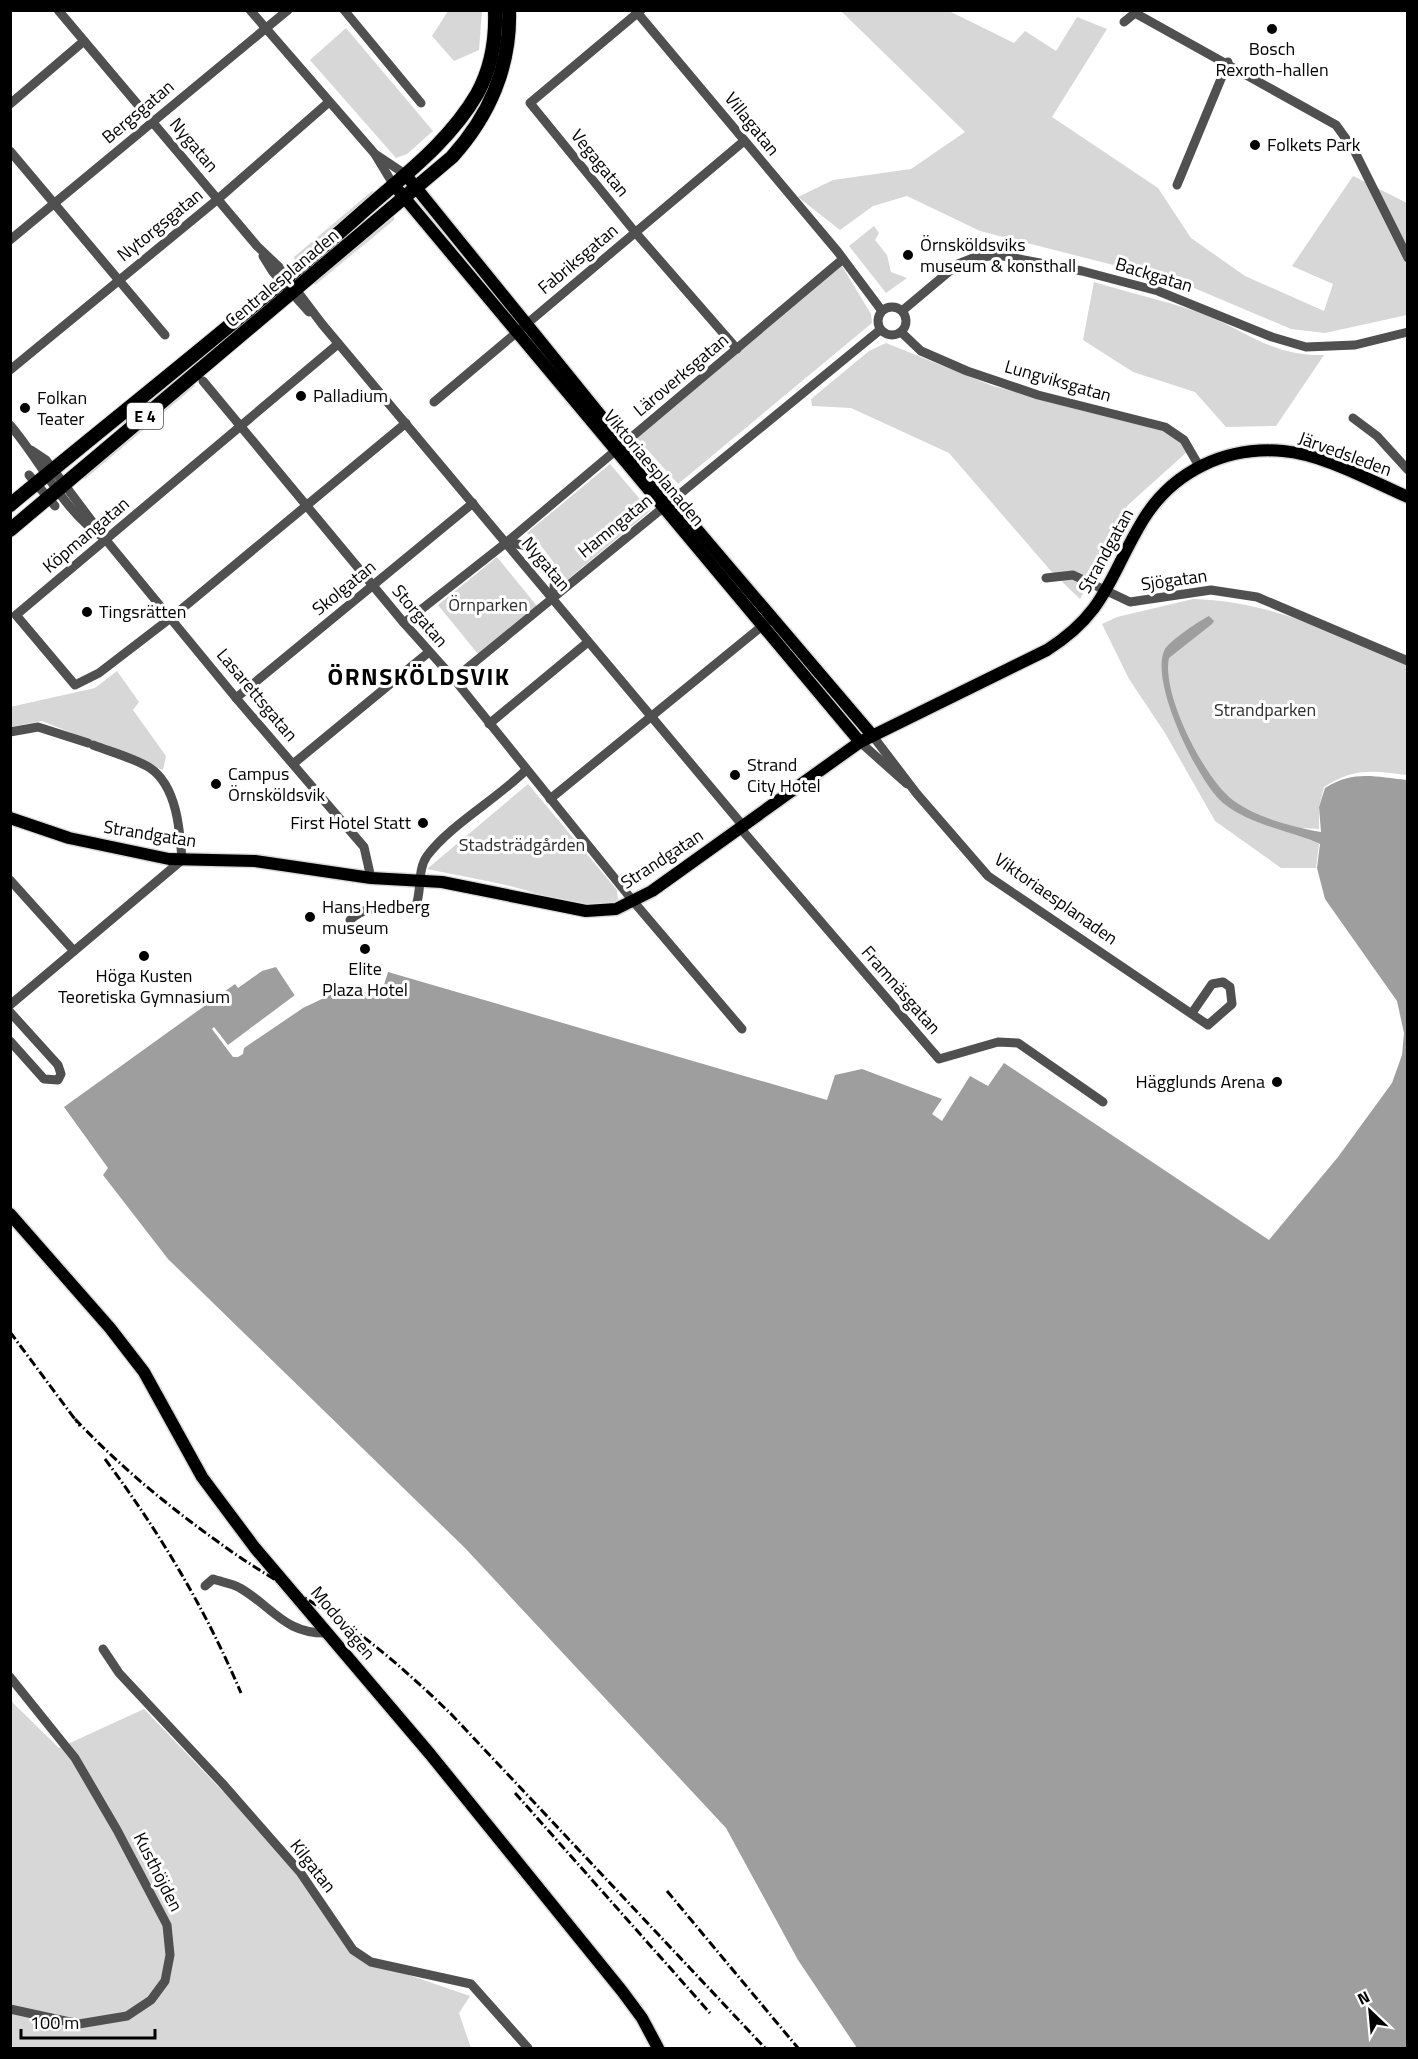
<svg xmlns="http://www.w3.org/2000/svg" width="1418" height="2059" viewBox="0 0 1418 2059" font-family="'Titillium Web',sans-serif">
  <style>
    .green { fill: #d7d7d7 }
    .water { fill: #9e9e9e }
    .pier { fill: #fff }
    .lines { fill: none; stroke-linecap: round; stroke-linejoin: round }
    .major-casing { stroke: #dbdbdb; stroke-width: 15 }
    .highway-casing { stroke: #dbdbdb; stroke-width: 16 }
    .minor { stroke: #505050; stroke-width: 9 }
    .major { stroke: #000; stroke-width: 12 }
    .highway { stroke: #000; stroke-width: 14 }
    .rail { stroke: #000; stroke-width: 3; stroke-dasharray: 9 3 1.5 3; stroke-linecap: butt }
    .poi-dot { fill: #000; stroke: #fff; stroke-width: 2 }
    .labels { text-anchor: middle; stroke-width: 6; stroke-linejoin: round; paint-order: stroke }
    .shield { fill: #fff; stroke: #4c4c4c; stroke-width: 1.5 }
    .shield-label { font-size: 16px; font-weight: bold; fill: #000 }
    .poi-label { font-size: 18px; fill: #000; stroke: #fff; text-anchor: start }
    .street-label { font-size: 18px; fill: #000; stroke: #fff }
    .park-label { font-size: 18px; fill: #2e2e2e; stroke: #fff }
    .district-label { font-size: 24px; font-weight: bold; letter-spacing: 1.5px; fill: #000; stroke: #fff }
  </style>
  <rect width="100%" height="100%" fill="#fff"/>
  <g class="green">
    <path d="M448,11H482L479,50L454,61L432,36Z"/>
    <path d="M841,11H949L1014,43L1025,31L1056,51L1077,17L1107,29L1052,117L1158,188L1191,238L1245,276L1324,311L1333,284L1292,266L1353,176L1407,203V315L1325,333L1291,329L1180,282L980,231L907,196L873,206L840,230L798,197L833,180L911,169L965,132Z"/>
    <path d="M346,28L433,131L407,154L396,158L310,60Z"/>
    <path d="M372,191L375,193L295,262L294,257Z"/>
    <path d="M394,215V220L315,285L314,283Z"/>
    <path d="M874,226L879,233L875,240L887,255L891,272L907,278L886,293L849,246Z"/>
    <path d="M842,266L871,314L872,323L678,484L637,438Z"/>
    <path d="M1094,282C1127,292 1162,300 1195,311C1244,328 1268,356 1324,355L1276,426L1226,427L1195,392L1133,372L1083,340Z"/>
    <path d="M886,343L993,386L1163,429L1180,441L1188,451L1128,505L1110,531L1099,562L1080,599L1050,570L949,453L851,408L812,406L811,399L869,351Z"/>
    <path d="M182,369L187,375L73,468L118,429L135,409Z"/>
    <path d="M193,383L195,386L85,479L82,477Z"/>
    <path d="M610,464L650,511L567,580L539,543L527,533Z"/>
    <path d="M497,557L537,606L478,654L438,605Z"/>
    <path d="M1193,599C1270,601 1337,634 1407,663V775C1372,771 1355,767 1324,787L1319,807V829L1303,828L1301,836L1319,844L1316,868H1281L1215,821L1165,733L1129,679L1102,624L1117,617Z"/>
    <path d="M117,671L139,702L133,710L166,756L163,770L42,721L11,727L10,707L95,688Z"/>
    <path d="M528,784L617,890L618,901C583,914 549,896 514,887C485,880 456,875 427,869Z"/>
    <path d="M10,1700L59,1748L144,1709L300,1872L347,1944L371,1962L470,1996L459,2013L471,2048H11Z"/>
  </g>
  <path class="water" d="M1209,616L1214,621L1212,624L1169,658C1161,694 1205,780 1234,801C1258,818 1293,827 1321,832L1319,807L1325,788C1354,770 1375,777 1407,780V2048H857L798,1960L726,1828L465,1548L168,1259L103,1175L108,1168L64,1107L235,984L238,988L262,971L276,967L303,1008L349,986L380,998L388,972L827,1100L835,1075L862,1069L942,1099L932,1114L942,1121L970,1076L988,1086L1004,1063L1269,1240L1338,1157L1392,1083L1402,1055L1404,1033L1397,1001L1325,899L1317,868L1320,844C1289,830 1250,825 1223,803C1198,782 1148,680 1165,649C1171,640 1199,621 1209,616Z"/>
  <path class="pier" d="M295,995L303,1008L244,1048L243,1054L238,1057H233L212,1029L214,1027L228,1045Z"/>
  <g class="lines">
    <defs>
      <g id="major">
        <path d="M405,174L614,432L872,735"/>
        <path d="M393,184L860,742"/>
        <path d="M10,818L69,838L169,859L255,861L371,878L442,882L586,911L616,909L652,891L860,742L1047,650C1107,612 1109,576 1143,520C1173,471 1226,446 1283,451C1323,454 1371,481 1408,497"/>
        <path d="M10,1214L110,1328L144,1372L202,1477L255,1548L430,1754L622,1991L642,2018L658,2048"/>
      </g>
      <g id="highway">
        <path d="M10,505C126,409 245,316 357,217C399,179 448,144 477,94C491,69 496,38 495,10"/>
        <path d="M10,530L452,157C489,116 511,66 509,10"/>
      </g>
    </defs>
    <use href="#major" class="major-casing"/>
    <use href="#highway" class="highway-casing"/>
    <g class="minor">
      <path d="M58,10L257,246L279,267L322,324L744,827"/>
      <path d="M250,10L375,154L405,174"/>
      <path d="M344,10L421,103"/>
      <path d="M635,10L838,252L882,311"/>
      <path d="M641,10L530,103L635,232L737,349"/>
      <path d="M1124,22L1135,13L1336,125L1354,150L1408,258"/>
      <path d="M10,104L84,41"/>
      <path d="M10,151L165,335"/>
      <path d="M376,156L393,184"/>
      <path d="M1177,185L1228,62"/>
      <path d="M10,240L288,10"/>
      <path d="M263,256L273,272L309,312"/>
      <circle cx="892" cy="321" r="14"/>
      <path d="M902,311L958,264L973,258L998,255L1082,271L1158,291L1272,337L1306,347L1355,345L1408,332"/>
      <path d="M901,332L921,351L967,371L1038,395L1165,427L1184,440L1199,466"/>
      <path d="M338,344L16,615L75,685L99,673L172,617L406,423"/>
      <path d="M10,370L218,199L329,102"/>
      <path d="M203,381L404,623L454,679L633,901L742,1029"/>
      <path d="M434,402L744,141"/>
      <path d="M1353,418L1377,436L1408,470"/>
      <path d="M10,425C41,461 63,511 104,538"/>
      <path d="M31,450L46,460L106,540L236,698L364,847L371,878"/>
      <path d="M29,475L55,506"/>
      <path d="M507,542L532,547L555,577L553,598"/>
      <path d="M1046,578L1073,575L1130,602L1211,590L1257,597L1408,661"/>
      <path d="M404,623L507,542L843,259"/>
      <path d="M454,679L880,330"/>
      <path d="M236,698L473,503"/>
      <path d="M489,724L588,642"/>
      <path d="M10,732L38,727L88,743"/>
      <path d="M872,735L917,794L988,876L1208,1025L1232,1004L1230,987L1223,982L1212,984L1192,1013"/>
      <path d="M860,742L907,784"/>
      <path d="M293,764L429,652"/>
      <path d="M550,799L772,618"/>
      <path d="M741,829L939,1059L998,1042L1018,1043L1103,1102"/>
      <path d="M10,880L74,951"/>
      <path d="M350,920C375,897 396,918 416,905C422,890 417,870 427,856C450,825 497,799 526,770"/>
      <path d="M10,1005L182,860C180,831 177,786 150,768C134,758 111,752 93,745"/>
      <path d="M10,1012L58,1065L61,1074L58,1080L44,1079L10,1041"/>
      <path d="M205,1586L213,1579C221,1582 232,1583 240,1588C273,1607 285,1635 329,1633"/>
      <path d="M103,1649L119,1673L222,1783L300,1872L353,1950L371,1962L471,1984L528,2048"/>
      <path d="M10,1677L75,1758L117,1830L167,1925L170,1955L165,1981L151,2000L127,2016L79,2024L10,2009"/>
    </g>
    <use href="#major" class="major"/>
    <use href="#highway" class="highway"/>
    <g class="rail">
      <path d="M10,1332L80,1426"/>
      <path d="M75,1419C122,1469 173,1510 228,1549C266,1576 306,1597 344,1623C383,1650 418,1682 452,1715L765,2048"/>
      <path d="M105,1459C160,1533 205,1608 241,1693"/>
      <path d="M515,1793L710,2013"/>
      <path d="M667,1891L798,2048"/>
    </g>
  </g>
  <g class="poi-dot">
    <circle cx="1272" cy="29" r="6"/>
    <circle cx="1255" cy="145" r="6"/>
    <circle cx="908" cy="255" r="6"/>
    <circle cx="301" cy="396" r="6"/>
    <circle cx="25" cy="408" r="6"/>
    <circle cx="87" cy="612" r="6"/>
    <circle cx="735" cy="775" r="6"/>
    <circle cx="216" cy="784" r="6"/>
    <circle cx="423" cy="823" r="6"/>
    <circle cx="310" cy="917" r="6"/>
    <circle cx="365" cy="949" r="6"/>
    <circle cx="144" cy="956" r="6"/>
    <circle cx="1277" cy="1082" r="6"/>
  </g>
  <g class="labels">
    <rect class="shield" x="127" y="403" width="36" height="26" rx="4.5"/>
    <g class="shield-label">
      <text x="145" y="422">E 4</text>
    </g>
    <g class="poi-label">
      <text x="1272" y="55" text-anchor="middle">Bosch<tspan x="1272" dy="21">Rexroth-hallen</tspan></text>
      <text x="1267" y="151">Folkets Park</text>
      <text x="920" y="251">Örnsköldsviks<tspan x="920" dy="21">museum &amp; konsthall</tspan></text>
      <text x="313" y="402">Palladium</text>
      <text x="37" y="404">Folkan<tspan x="37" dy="21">Teater</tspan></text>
      <text x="99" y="618">Tingsrätten</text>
      <text x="747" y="771">Strand<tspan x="747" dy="21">City Hotel</tspan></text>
      <text x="228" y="780">Campus<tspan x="228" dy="21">Örnsköldsvik</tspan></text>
      <text x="411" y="829" text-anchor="end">First Hotel Statt</text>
      <text x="322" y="913">Hans Hedberg<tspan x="322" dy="21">museum</tspan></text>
      <text x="365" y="975" text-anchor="middle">Elite<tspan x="365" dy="21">Plaza Hotel</tspan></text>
      <text x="144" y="982" text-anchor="middle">Höga Kusten<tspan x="144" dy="21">Teoretiska Gymnasium</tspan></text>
      <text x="1265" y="1088" text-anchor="end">Hägglunds Arena</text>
    </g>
    <g class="street-label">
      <text transform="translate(138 112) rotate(-40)" y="6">Bergsgatan</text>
      <text transform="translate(752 124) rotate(51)" y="6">Villagatan</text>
      <text transform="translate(194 145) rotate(50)" y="6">Nygatan</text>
      <text transform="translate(600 163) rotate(51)" y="6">Vegagatan</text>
      <text transform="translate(160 225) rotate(-39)" y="6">Nytorgsgatan</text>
      <text transform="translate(578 259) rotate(-40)" y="6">Fabriksgatan</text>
      <text transform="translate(1154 275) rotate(17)" y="6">Backgatan</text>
      <text transform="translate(282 278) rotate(-40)" y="6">Centralesplanaden</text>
      <text transform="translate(681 375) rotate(-40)" y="6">Läroverksgatan</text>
      <text transform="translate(1058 381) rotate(16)" y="6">Lungviksgatan</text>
      <text transform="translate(1345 454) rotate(20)" y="6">Järvedsleden</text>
      <text transform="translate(654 468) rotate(50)" y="6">Viktoriaesplanaden</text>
      <text transform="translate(615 526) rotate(-39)" y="6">Hamngatan</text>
      <text transform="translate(86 535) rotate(-40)" y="6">Köpmangatan</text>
      <text transform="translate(1106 551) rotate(-61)" y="6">Strandgatan</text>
      <text transform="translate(546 564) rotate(50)" y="6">Nygatan</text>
      <text transform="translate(1174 580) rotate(-8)" y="6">Sjögatan</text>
      <text transform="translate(344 588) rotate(-39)" y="6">Skolgatan</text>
      <text transform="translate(420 616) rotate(50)" y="6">Storgatan</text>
      <text transform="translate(257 695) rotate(50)" y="6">Lasarettsgatan</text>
      <text transform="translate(150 834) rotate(9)" y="6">Strandgatan</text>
      <text transform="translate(662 859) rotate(-33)" y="6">Strandgatan</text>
      <text transform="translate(1056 899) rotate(35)" y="6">Viktoriaesplanaden</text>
      <text transform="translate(901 990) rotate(49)" y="6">Framnäsgatan</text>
      <text transform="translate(343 1623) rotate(50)" y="6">Modovägen</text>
      <text transform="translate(313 1866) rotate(52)" y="6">Kilgatan</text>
      <text transform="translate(158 1872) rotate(63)" y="6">Kusthöjden</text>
    </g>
    <g class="park-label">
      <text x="488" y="611">Örnparken</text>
      <text x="1265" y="716">Strandparken</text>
      <text x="522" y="851">Stadsträdgården</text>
    </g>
    <g class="district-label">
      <text x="419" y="685">ÖRNSKÖLDSVIK</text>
    </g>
  </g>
  <rect width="1418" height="2059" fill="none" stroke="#000000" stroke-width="24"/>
  <g transform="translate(1370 2011) rotate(334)" stroke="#ffffff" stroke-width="4.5" paint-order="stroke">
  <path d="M0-4.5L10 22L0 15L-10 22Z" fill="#000000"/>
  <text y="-9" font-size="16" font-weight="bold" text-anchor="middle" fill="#000000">N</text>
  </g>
  <path d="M21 2029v9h134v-9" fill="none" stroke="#000000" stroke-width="3"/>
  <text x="30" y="2029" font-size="18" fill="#000000" stroke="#ffffff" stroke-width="4.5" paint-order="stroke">100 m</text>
</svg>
